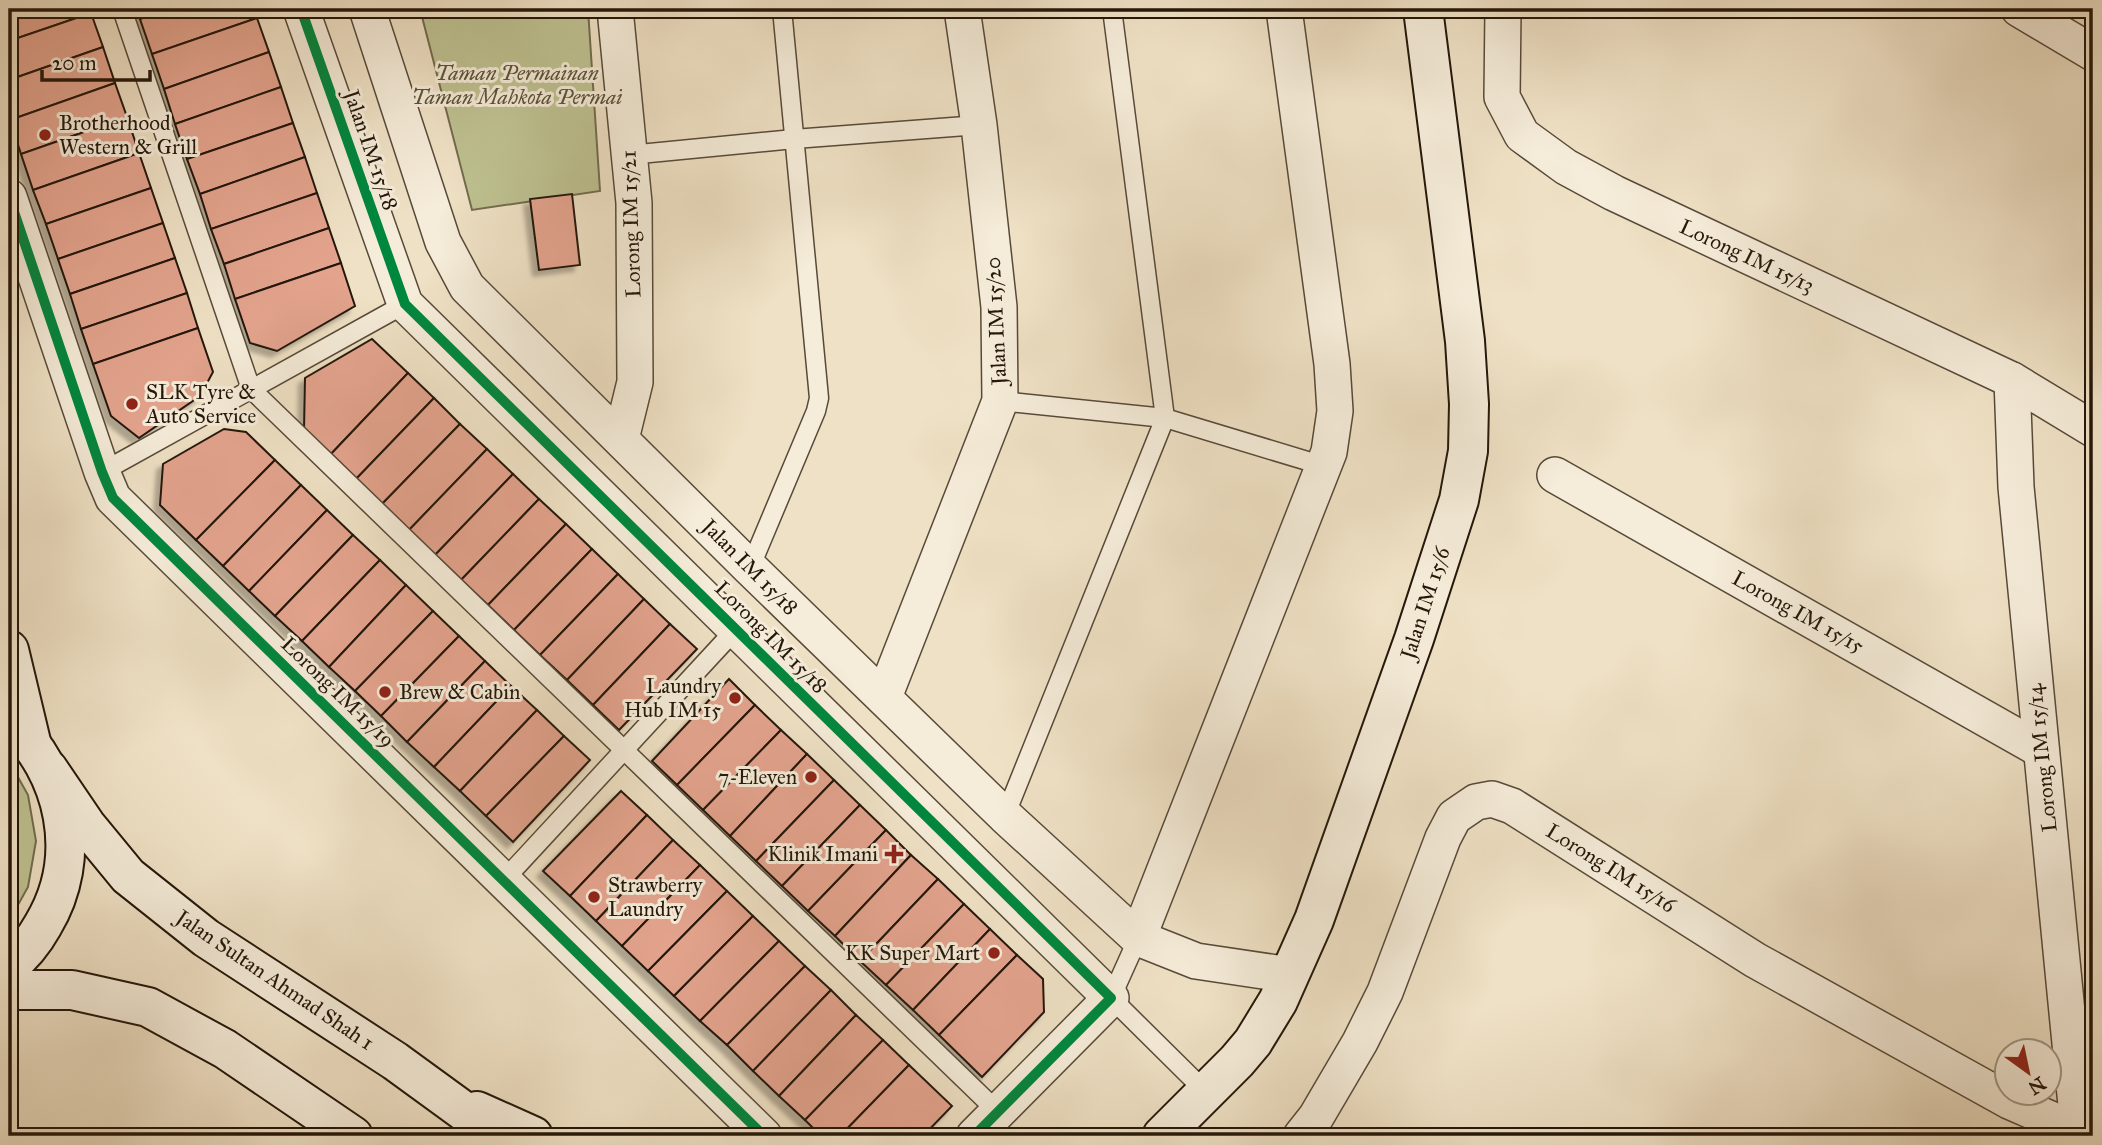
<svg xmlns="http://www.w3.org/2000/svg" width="2102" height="1145" viewBox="0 0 2102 1145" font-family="'IM FELL Great Primer',serif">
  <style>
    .green { fill: #bec191; stroke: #716c4e; stroke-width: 2 }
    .building { fill: #e3a38d; stroke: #24170a; stroke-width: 2; filter: url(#shadow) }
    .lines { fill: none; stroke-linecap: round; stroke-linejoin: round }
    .lane-casing { stroke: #574a39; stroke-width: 21 }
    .street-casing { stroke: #574a39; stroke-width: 38 }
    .secondary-casing { stroke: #24170a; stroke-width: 42 }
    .lane { stroke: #f5ecd9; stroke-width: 18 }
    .street { stroke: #f5ecd9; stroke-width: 35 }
    .secondary { stroke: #f5ecd9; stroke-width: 38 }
    .cycleway-casing { stroke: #f5ecd9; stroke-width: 15 }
    .cycleway { stroke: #00873e; stroke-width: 10 }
    .poi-dot { fill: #8f2418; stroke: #f5ecd9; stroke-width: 2.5 }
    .labels { text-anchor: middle; stroke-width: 6; stroke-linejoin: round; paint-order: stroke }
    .park-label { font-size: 21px; font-style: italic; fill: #5a5239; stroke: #f5ecd9 }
    .poi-label { font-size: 21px; fill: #24170a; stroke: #f5ecd9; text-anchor: start }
    .street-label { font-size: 21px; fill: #24170a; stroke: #f5ecd9 }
  </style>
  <defs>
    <filter id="shadow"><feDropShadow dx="-6" dy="6" stdDeviation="2" flood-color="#0004"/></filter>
  </defs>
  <rect width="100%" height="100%" fill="#efe1c5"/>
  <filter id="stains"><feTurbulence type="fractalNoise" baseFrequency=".00286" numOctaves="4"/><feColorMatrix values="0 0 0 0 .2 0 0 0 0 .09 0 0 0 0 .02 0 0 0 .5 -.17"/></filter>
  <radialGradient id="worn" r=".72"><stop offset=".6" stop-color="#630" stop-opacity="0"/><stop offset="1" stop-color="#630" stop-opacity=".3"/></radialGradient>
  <g class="green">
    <path d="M420,9H588L600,191L472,210Z"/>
    <path d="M9,761L28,795L36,841L28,887L9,921Z"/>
  </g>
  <g class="building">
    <path d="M9,9H89L91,13L9,41Z"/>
    <path d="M137,9H169L140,19Z"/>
    <path d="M169,9H254L257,18L152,54L140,19Z"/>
    <path d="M91,13L103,47L9,80V41Z"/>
    <path d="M257,18L269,52L164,89L152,54Z"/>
    <path d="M103,47L115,83L10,120L9,80Z"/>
    <path d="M269,52L281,87L175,124L164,89Z"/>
    <path d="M115,83L127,117L21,154L10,120Z"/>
    <path d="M281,87L293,123L187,159L175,124Z"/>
    <path d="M127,117L139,153L33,190L21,154Z"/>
    <path d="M293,123L305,157L200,194L187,159Z"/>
    <path d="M139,153L151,188L46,224L33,190Z"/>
    <path d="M305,157L317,193L211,229L200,194Z"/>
    <path d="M151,188L163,223L58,259L46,224Z"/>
    <path d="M317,193L329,228L224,264L211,229Z"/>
    <path d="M572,194L580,265L539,270L530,199Z"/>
    <path d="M163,223L175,258L70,294L58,259Z"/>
    <path d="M329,228L341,263L235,299L224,264Z"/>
    <path d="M175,258L187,293L81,329L70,294Z"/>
    <path d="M341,263L355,306L277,351L250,343L235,299Z"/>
    <path d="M187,293L198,328L93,364L81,329Z"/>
    <path d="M198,328L213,372L200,396L139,438L111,416L93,364Z"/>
    <path d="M372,339L408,373L330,455L304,430L305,378Z"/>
    <path d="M408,373L434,398L356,479L330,455Z"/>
    <path d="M434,398L460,424L382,504L356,479Z"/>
    <path d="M460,424L487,449L409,530L382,504Z"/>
    <path d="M224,429L246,432L275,460L196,540L160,505L163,464Z"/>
    <path d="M487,449L513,474L435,555L409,530Z"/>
    <path d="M275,460L301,485L223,566L196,540Z"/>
    <path d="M513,474L539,499L461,580L435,555Z"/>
    <path d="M301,485L327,510L249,591L223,566Z"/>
    <path d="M539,499L566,524L488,605L461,580Z"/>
    <path d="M327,510L353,535L275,616L249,591Z"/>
    <path d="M566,524L592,549L514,630L488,605Z"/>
    <path d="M353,535L380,560L302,641L275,616Z"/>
    <path d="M592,549L618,574L540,655L514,630Z"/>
    <path d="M380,560L406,585L329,667L302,641Z"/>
    <path d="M618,574L644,599L567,680L540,655Z"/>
    <path d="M406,585L433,611L355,691L329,667Z"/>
    <path d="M644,599L670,624L593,705L567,680Z"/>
    <path d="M433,611L459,636L381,716L355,691Z"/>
    <path d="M670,624L697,649L619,730L593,705Z"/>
    <path d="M459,636L485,661L407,742L381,716Z"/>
    <path d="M485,661L511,686L434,767L407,742Z"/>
    <path d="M729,679L755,705L677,785L652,761Z"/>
    <path d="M511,686L537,710L460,791L434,767Z"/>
    <path d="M755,705L781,730L703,810L677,785Z"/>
    <path d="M537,710L564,736L486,816L460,791Z"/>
    <path d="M781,730L807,754L730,836L703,810Z"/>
    <path d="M564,736L590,760L513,842L486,816Z"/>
    <path d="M807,754L834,780L756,861L730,836Z"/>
    <path d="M834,780L860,805L782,886L756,861Z"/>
    <path d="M621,791L647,815L570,896L543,871Z"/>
    <path d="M860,805L886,830L808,911L782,886Z"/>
    <path d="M647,815L673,840L596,921L570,896Z"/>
    <path d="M886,830L911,855L835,936L808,911Z"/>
    <path d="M673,840L700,865L622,946L596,921Z"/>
    <path d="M911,855L938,879L860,961L835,936Z"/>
    <path d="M700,865L727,891L648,971L622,946Z"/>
    <path d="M938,879L964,904L886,985L860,961Z"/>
    <path d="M727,891L753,916L674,996L648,971Z"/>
    <path d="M964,904L990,929L913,1010L886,985Z"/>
    <path d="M753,916L779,941L700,1021L674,996Z"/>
    <path d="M990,929L1017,955L939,1035L913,1010Z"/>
    <path d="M779,941L805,966L727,1045L700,1021Z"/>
    <path d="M1017,955L1043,979L1044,1012L982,1077L939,1035Z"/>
    <path d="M805,966L831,990L753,1071L727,1045Z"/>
    <path d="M831,990L856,1015L779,1096L753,1071Z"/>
    <path d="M856,1015L883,1040L805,1120L779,1096Z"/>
    <path d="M883,1040L909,1065L840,1136H821L805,1120Z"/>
    <path d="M909,1065L952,1106L923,1136H840Z"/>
  </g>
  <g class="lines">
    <defs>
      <g id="lane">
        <path d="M122,9L251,389L998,1112"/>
        <path d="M629,155L794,139L979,125"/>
        <path d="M1000,401L1165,418L1324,466"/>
        <path d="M102,472L405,304"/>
        <path d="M750,568L816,411L819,398L782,9"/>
        <path d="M1005,816L1165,418L1112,9"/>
        <path d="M503,881L736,629"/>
        <path d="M1138,938L1111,998L1206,1092"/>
      </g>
      <g id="street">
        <path d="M301,9L405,304L1111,998L974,1136"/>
        <path d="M367,9L443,242L467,287L750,568L1005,816L1138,938L1196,961L1290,975"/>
        <path d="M615,9L634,203L635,382L621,439"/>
        <path d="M1503,9L1502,97L1522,135L1566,167L1614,193L2012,380L2093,429"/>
        <path d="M2019,9L2093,53"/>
        <path d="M9,197L102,472L113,498L764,1136"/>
        <path d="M2012,380L2016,487L2079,1136"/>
        <path d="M1555,475L2041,750"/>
        <path d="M884,697L1000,401L999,307L979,125L962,9"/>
        <path d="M1138,938L1329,452L1335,411L1332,364L1284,9"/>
        <path d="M1301,1136L1316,1117L1360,1042L1385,992L1443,838L1454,817L1476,802L1492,799L1512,806L1755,960L2009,1101L2078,1131"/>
      </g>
      <g id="secondary">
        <path d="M9,650L31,742"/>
        <path d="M9,720C66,772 84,857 43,925C34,941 23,955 9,966"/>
        <path d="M48,769L86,825L128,876L206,938L395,1061L498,1136"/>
        <path d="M9,990H72L148,1007L225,1049L353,1136"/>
        <path d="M477,1111L533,1136"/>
        <path d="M1162,1136L1237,1061L1253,1042L1278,1001L1314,920L1414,639L1459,500L1468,451L1469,404L1465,341L1423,9"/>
      </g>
    </defs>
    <use href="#lane" class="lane-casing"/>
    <use href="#street" class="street-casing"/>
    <use href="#secondary" class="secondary-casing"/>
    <use href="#lane" class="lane"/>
    <use href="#street" class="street"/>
    <use href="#secondary" class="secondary"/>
    <defs>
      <g id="cycleway">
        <path d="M301,9L405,304L1111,998L974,1136"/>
        <path d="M9,197L102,472L113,498L764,1136"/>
      </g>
    </defs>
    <use href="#cycleway" class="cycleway-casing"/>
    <use href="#cycleway" class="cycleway"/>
  </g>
  <g class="poi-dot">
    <circle cx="45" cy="135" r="7"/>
    <circle cx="132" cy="404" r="7"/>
    <circle cx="385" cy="692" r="7"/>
    <circle cx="735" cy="698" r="7"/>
    <circle cx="811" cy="777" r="7"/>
    <path d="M890.5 843.5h7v7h7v7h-7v7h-7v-7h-7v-7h7z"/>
    <circle cx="594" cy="897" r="7"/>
    <circle cx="994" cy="953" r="7"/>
  </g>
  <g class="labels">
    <g class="park-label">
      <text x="517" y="80">Taman Permainan<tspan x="517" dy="24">Taman Mahkota Permai</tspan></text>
    </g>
    <g class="poi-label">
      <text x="59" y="130">Brotherhood<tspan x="59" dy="24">Western &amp; Grill</tspan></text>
      <text x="146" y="399">SLK Tyre &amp;<tspan x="146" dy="24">Auto Service</tspan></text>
      <text x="721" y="693" text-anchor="end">Laundry<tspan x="721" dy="24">Hub IM 15</tspan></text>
      <text x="399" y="699">Brew &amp; Cabin</text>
      <text x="797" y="784" text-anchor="end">7-Eleven</text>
      <text x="878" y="861" text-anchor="end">Klinik Imani</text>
      <text x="608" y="892">Strawberry<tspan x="608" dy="24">Laundry</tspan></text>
      <text x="980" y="960" text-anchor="end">KK Super Mart</text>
    </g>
    <g class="street-label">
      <text transform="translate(371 150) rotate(71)" y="7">Jalan IM 15/18</text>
      <text transform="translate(631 224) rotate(-92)" y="7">Lorong IM 15/21</text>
      <text transform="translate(1747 256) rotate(25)" y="7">Lorong IM 15/13</text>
      <text transform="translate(996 321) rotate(-93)" y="7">Jalan IM 15/20</text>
      <text transform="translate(750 567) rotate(45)" y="7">Jalan IM 15/18</text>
      <text transform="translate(1425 603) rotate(-72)" y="7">Jalan IM 15/6</text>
      <text transform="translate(1798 612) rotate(29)" y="7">Lorong IM 15/15</text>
      <text transform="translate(771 637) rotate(45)" y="7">Lorong IM 15/18</text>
      <text transform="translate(338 692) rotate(44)" y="7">Lorong IM 15/19</text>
      <text transform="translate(2042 758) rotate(-96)" y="7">Lorong IM 15/14</text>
      <text transform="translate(1611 868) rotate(32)" y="7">Lorong IM 15/16</text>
      <text transform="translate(275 980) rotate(34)" y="7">Jalan Sultan Ahmad Shah 1</text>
    </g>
  </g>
  <rect width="2102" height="1145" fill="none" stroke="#efe1c5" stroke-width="35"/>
  <rect x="10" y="10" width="2081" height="1124" fill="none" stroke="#24170a" stroke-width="3.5"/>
  <rect x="18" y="18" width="2067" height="1110" fill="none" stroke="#24170a" stroke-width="2"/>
  <g transform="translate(2028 1072) rotate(147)"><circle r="33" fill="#f5ecd9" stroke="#a19786" stroke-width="2"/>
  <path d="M0-5L12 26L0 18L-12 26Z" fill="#8f2418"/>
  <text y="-10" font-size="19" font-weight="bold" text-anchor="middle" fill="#24170a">N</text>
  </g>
  <path d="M42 70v10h108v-10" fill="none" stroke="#24170a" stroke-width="3.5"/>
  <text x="52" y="70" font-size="21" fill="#24170a" stroke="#f5ecd9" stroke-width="5" paint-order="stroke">20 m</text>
  <rect width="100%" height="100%" filter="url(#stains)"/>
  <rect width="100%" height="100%" fill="url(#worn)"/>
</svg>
